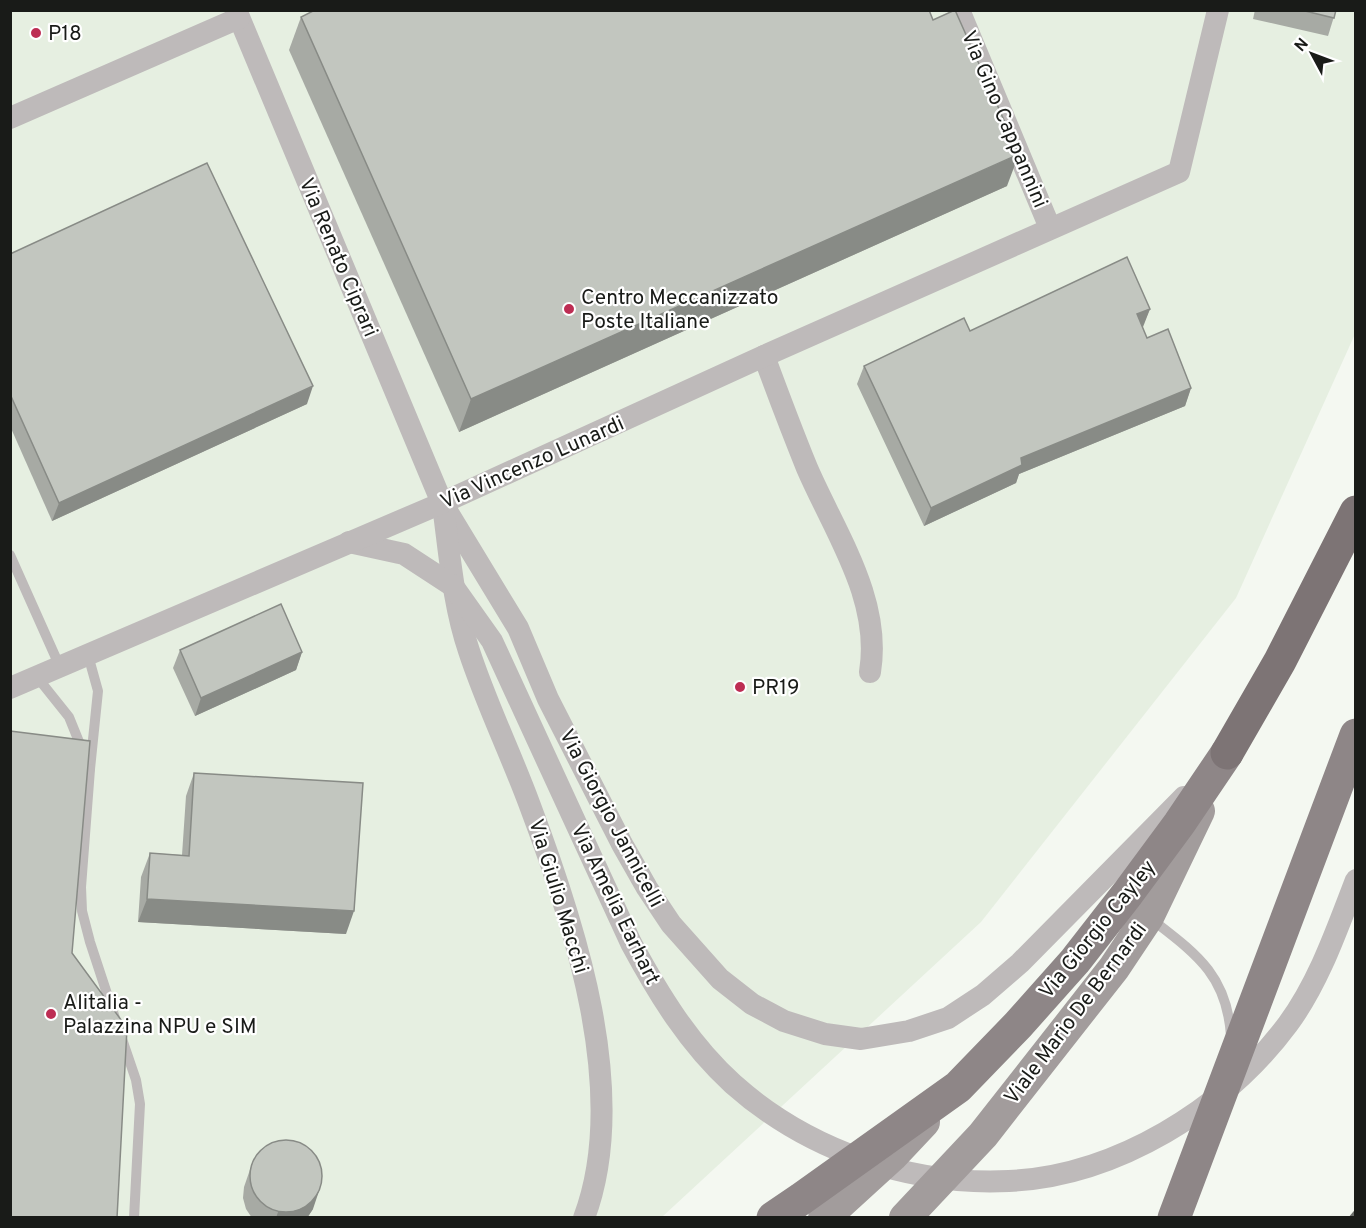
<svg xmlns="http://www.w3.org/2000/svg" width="1366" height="1228" viewBox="0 0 1366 1228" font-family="Overpass,sans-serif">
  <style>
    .built { fill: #e6efe1 }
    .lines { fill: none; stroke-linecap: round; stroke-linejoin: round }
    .service { stroke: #bebaba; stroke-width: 10 }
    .minor { stroke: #bebaba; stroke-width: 22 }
    .secondary { stroke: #a29c9c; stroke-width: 32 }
    .primary { stroke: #8e8687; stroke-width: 33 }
    .motorway { stroke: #7d7475; stroke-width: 33 }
    .rail { stroke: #6b6e6a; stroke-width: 4.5; stroke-dasharray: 8 8; stroke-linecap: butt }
    .wall { fill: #a7aaa4 }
    .shaded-wall { fill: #888b86 }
    .building { fill: #c2c6bf; stroke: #888b86; stroke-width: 1.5 }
    .poi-dot { fill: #bd2d53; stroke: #fff; stroke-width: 2 }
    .labels { text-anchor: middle; stroke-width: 4.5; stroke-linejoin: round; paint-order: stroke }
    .poi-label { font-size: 21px; fill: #191b18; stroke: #fff; text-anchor: start }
    .street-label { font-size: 21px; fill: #191b18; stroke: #fff }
  </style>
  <rect width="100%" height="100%" fill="#f4f8f1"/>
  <path class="built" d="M10,11H1355V334L1236,598L981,922L662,1217H11Z"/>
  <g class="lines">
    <g class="service">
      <path d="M10,555L60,667"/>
      <path d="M37,677L69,717L90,769L98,691L88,655"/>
      <path d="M90,769L81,887L82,911L90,942L116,1021"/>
      <path d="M1150,918C1195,953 1227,974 1231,1036"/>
      <path d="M121,1036L136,1080L140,1104L134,1218"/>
    </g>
    <g class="minor">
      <path d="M236,10L442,503L518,628L548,699L622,844L647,888L671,924L720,979L752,1004L784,1021L825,1034L861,1039L909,1031L948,1018L983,995L1020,963L1184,797"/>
      <path d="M959,10L1050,228"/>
      <path d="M10,118L239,18"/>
      <path d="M764,356C778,394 792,431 807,468C835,533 882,599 870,672"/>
      <path d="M444,513C450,559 454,607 469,651C486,703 510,752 529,803C574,922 631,1093 584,1218"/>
      <path d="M349,542L404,554L453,586L492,641L631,943C659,995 689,1044 733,1084C807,1150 910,1186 1009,1181C1116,1176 1225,1109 1288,1024C1319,982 1337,929 1356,880"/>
      <path d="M10,688L442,503L764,356L1179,172L1218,10"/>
    </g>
    <g class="secondary">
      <path d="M824,1218L892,1156L924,1122"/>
      <path d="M905,1218L983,1135L1114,968L1148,917L1199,811"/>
    </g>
    <g class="primary">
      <path d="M773,1218L801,1199L958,1087L1018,1025L1075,961L1128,893L1179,824L1227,753"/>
      <path d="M1174,1218L1356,735"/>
    </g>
    <path class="motorway" d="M1227,753L1280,661L1356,512"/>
    <path class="rail" d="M1351,1218L1356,1212"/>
  </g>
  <g class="wall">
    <path d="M1255,10H1336L1328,36L1253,19Z"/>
    <path d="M301,17L1007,186L459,432L289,50Z"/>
    <path d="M10,254L307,404L52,521L10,426Z"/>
    <path d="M1150,309L1142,327L1147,338L1191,388L1185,406L1019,474L1016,483L924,526L857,384L864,366L970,331Z"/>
    <path d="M180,650L302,652L296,670L195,716L173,668Z"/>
    <path d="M194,773L346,934L138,922L141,877L150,853L182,855L186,796Z"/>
    <path d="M254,1158L313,1209L307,1218H252L246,1209L243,1198L244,1187Z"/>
  </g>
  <g class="shaded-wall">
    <path d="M1019,154L1007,186L459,432L471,399Z"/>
    <path d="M1150,309L1143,327L1131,332L1137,314Z"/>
    <path d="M313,386L307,404L52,521L59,503Z"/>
    <path d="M1191,388L1185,406L1019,474L1016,483L924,526L931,508L1021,458Z"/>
    <path d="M302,652L296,670L195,716L201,698Z"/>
    <path d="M147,899L354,911L346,934L138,922Z"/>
    <path d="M319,1191L313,1209L307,1218H276L278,1212Z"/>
  </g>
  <g class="building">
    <path d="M315,10H929L933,20L955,10L1019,154L471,399L301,17Z"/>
    <path d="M1301,10H1336L1334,18Z"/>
    <path d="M207,163L313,386L59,503L10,394V254Z"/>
    <path d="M1127,257L1150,309L1137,314L1147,338L1168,329L1191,388L1021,458L1022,465L931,508L864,366L964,318L970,331Z"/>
    <path d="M281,604L302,652L201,698L180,650Z"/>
    <path d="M10,731L90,741L72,953L127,1028L117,1218H10Z"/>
    <path d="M194,773L363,783L354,911L147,899L150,853L189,856Z"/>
    <circle cx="286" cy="1176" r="36"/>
  </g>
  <g class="poi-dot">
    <circle cx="36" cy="33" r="6"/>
    <circle cx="569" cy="309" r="6"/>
    <circle cx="740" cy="687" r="6"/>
    <circle cx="51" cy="1014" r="6"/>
  </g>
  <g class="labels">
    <g class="poi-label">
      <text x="48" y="40">P18</text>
      <text x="581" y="304">Centro Meccanizzato<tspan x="581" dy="24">Poste Italiane</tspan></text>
      <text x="752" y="694">PR19</text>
      <text x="63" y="1009">Alitalia -<tspan x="63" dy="24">Palazzina NPU e SIM</tspan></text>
    </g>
    <g class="street-label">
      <text transform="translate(1005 119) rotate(67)" y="7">Via Gino Cappannini</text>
      <text transform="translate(339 257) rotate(67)" y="7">Via Renato Ciprari</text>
      <text transform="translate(532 462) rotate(-24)" y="7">Via Vincenzo Lunardi</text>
      <text transform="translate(612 818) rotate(62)" y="7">Via Giorgio Jannicelli</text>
      <text transform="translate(559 896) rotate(73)" y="7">Via Giulio Macchi</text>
      <text transform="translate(616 904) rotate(64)" y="7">Via Amelia Earhart</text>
      <text transform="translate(1097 929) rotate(-51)" y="7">Via Giorgio Cayley</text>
      <text transform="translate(1075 1013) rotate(-53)" y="7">Viale Mario De Bernardi</text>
    </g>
  </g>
  <rect width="1366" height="1228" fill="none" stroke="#191b18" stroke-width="24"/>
  <g transform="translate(1312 54) rotate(311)" stroke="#ffffff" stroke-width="4.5" paint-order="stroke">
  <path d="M0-4.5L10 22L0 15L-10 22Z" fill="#191b18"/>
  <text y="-9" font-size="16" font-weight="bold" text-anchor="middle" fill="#191b18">N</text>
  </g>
</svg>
